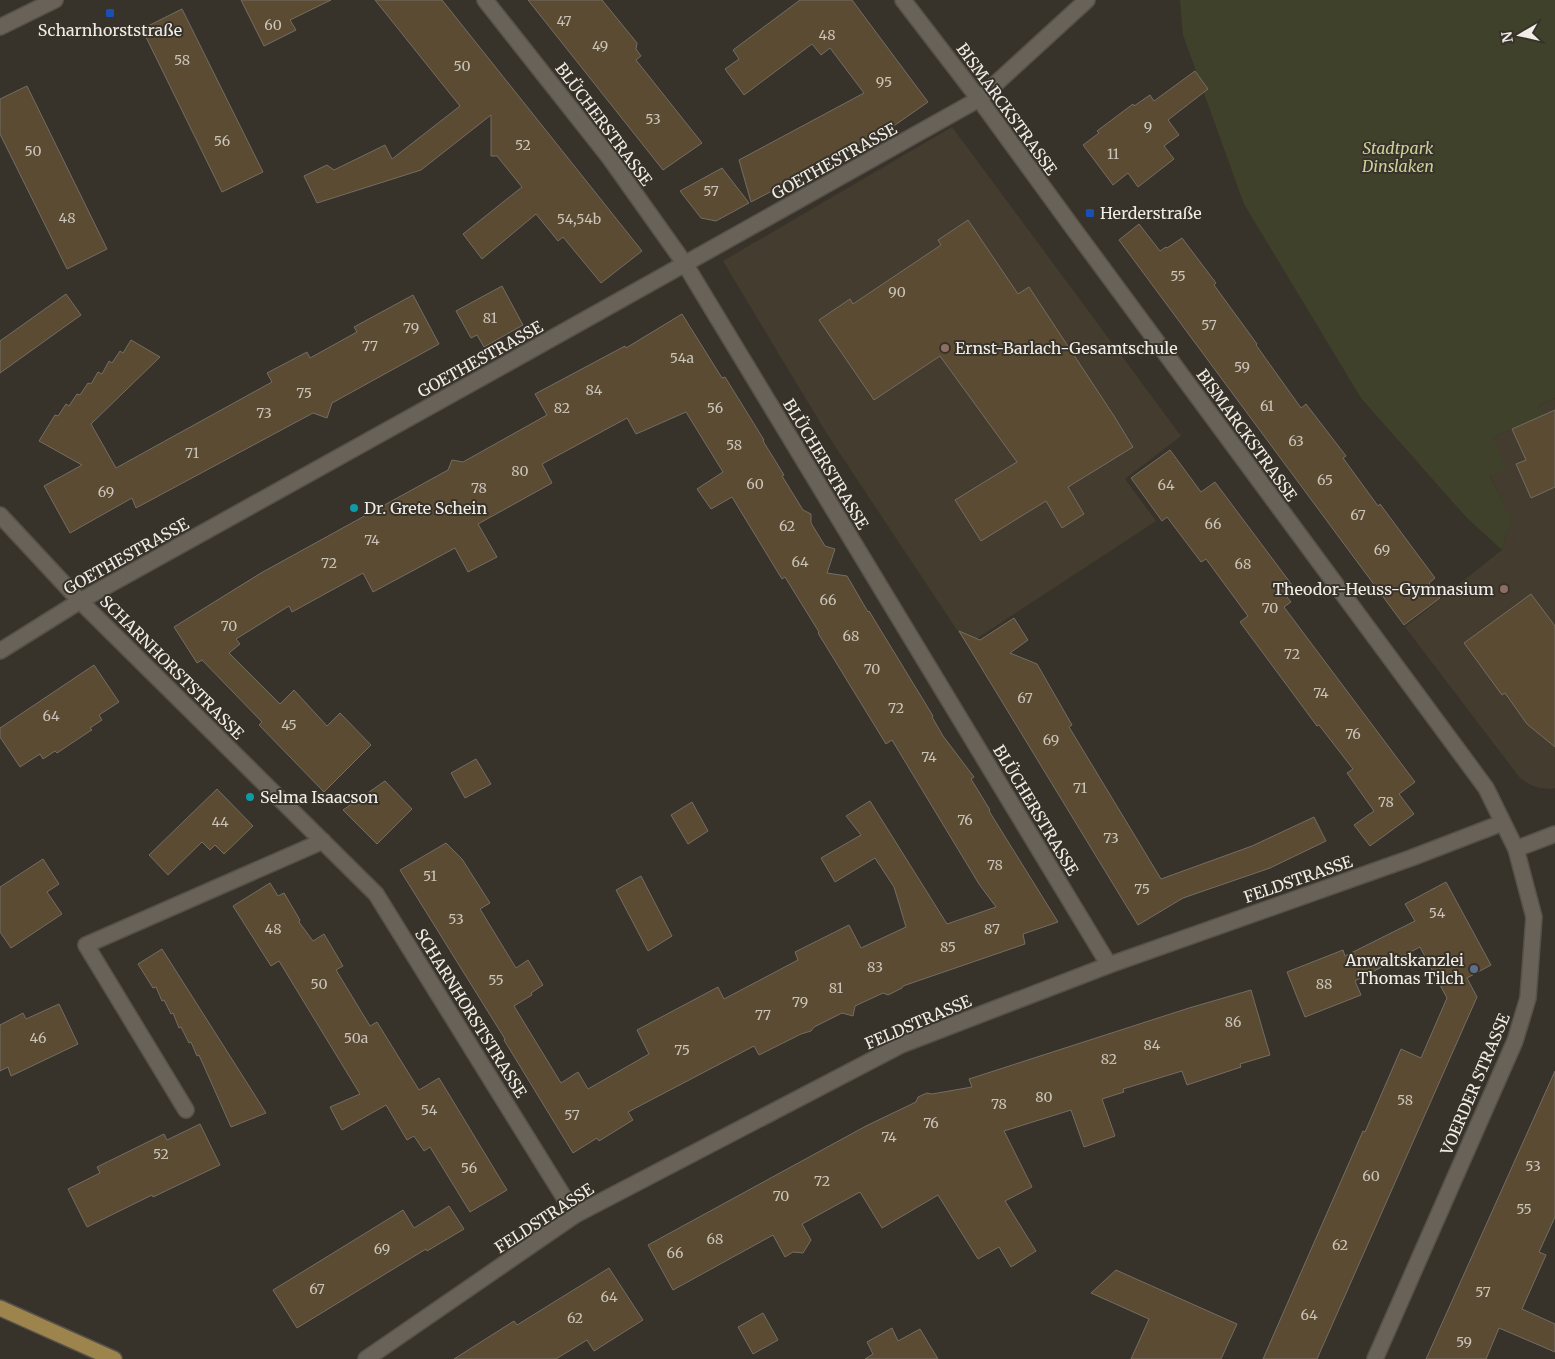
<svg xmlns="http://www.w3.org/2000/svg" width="1555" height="1359" viewBox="0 0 1555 1359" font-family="Merriweather,serif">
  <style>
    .built { fill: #443c2e }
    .green { fill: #3f412b }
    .building { fill: #5b4b32; stroke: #746d64 }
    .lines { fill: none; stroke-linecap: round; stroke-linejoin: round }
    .minor-casing { stroke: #565149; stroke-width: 18 }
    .major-casing { stroke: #565149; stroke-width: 18 }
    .minor { stroke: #686259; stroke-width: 15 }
    .major { stroke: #9d844c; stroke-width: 15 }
    .transit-dot { fill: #1a4fb4; stroke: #38332a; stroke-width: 2 }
    .education-dot { fill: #8d6e63; stroke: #38332a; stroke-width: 2 }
    .culture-dot { fill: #0f9aa8; stroke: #38332a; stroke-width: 2 }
    .service-dot { fill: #5c6f8a; stroke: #38332a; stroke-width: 2 }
    .labels { text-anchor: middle; stroke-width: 4; stroke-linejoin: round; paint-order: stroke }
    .number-label { font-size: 14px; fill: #cbc4b9 }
    .poi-label { font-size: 16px; fill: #f0ece6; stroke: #38332a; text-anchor: start }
    .street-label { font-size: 16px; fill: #f0ece6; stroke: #38332a }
    .park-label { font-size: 16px; font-style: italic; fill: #ccd099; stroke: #38332a }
  </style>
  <rect width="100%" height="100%" fill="#38332a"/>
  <g class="built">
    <path d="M952,127L1181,436L1125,479L1156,521L967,645L827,434L723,261Z"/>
    <path d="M1555,398V788L1552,789L1540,788L1531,785L1520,778L1405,627L1502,550L1506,533L1512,523L1490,475L1493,437L1544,415L1539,405Z"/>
  </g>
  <path class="green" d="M1180,0H1555V398L1539,405L1544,415L1493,437L1506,470L1490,476L1513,523L1506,533L1502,550L1466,517L1361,398L1244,204L1183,35Z"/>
  <g class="building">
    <path d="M241,0H331L290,20L296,30L264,46Z"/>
    <path d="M375,0H442L642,251L601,283L563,237L558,241L536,214L482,259L463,234L522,187L497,156H491V115L421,170L317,203L304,176L327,165L334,170L385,145L392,159L460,106Z"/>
    <path d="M528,0H602L637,43L636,49L641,56L636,60L702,143L663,170Z"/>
    <path d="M800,0H852L928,102L885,132L751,202L739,160L864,93L830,48L821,55L812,44L744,95L725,69L739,59L733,50Z"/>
    <path d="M182,9L263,172L222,192L142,29Z"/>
    <path d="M1195,71L1208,89L1168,120L1179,135L1164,146L1174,159L1138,187L1128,173L1113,185L1083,145L1099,133L1097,131L1133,104L1134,106L1150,95L1154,101Z"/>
    <path d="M27,86L107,249L67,269L0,134V99Z"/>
    <path d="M722,168L749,203L716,221L701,218L680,191Z"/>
    <path d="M968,220L1018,294L1029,287L1114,416L1133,447L1068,487L1084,514L1062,528L1046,501L981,541L955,500L1017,462L940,356L874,400L819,320L850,299L853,304L941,245L938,240Z"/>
    <path d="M1139,224L1160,251L1166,247L1167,248L1182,238L1216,283L1214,285L1257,344L1256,345L1301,408L1306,404L1346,456L1343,458L1378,506L1380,504L1435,578L1429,583L1440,598L1404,625L1119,240Z"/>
    <path d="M502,286L523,325L484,347L477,335L471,338L456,311Z"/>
    <path d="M66,294L81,315L0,373V341Z"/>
    <path d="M413,295L439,344L332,403L327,418L313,413L136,508L132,498L70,533L44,486L82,465L39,441L55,415L58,416L66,404L69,406L77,394L80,395L88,383L91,384L98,372L102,374L109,361L112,363L120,351L123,353L131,340L160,357L91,424L116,468L272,382L267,373L307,352L310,358L357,332L354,327Z"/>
    <path d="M682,314L722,378L725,377L764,440L763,441L784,475L782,476L803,510L811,514V523L825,546L835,549L827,573L847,576L868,612L869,611L933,716L932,717L943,736L974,777L971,779L990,810L989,811L1058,922L1023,934L1025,944L903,986L902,988L888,995L883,993L855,1006L853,1016L842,1013L814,1027L811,1031L801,1034L759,1055L754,1046L628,1112L633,1120L599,1141L597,1138L573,1153L504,1040L505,1039L400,870L446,843L462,859L490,903L480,909L516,968L528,960L543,985L531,993L532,995L514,1006L561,1083L578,1072L588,1089L649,1054L637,1030L718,987L724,999L798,960L795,952L849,925L861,948L906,927L894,887L875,858L835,882L821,858L861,835L846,816L870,801L947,924L996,907L979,884L892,740L886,744L818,633L819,632L785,577L782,579L732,497L711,509L697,489L723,472L686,412L636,434L627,418L542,464L552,483L478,524L497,557L468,572L455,548L373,592L363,573L292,612L289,606L236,639L240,644L229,653L280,704L294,690L327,726L340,713L371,745L324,792L259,725L262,722L202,660L197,663L174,627L261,573L448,470L452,460L463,462L547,415L535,394L625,346L626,348Z"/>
    <path d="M1555,410V487L1531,498L1516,464L1526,460L1512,429Z"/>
    <path d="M1170,450L1201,492L1215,482L1292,585L1283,592L1291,602L1284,607L1415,782L1399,794L1414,814L1370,846L1354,825L1374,811L1347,773L1353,769L1319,725L1317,726L1240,622L1248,616L1206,559L1201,562L1167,517L1162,521L1131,478Z"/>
    <path d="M1531,594L1555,626V747L1527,724L1505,693L1502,695L1464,643Z"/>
    <path d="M1014,618L1028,640L1010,653L1037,664L1072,725L1069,727L1161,879L1252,846L1314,817L1326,841L1270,868L1183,898L1138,925L959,631L980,640Z"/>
    <path d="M94,665L119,702L99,715L102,720L90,728L92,730L90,731L57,753L55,751L43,759L40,754L20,767L0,737V728Z"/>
    <path d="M476,759L491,784L465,798L451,773Z"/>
    <path d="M385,781L412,809L377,844L343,810Z"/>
    <path d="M217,789L253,826L224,854L215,845L210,850L202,842L168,875L149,855Z"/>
    <path d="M692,802L708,831L688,844L671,815Z"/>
    <path d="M43,859L59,884L47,892L62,914L11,948L0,932V887Z"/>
    <path d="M641,876L672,936L648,951L616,890Z"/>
    <path d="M1446,882L1491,965L1467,978L1477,997L1317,1359H1263L1363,1131L1365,1132L1401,1049L1421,1058L1447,998L1420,947L1355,981L1361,995L1305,1017L1287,972L1343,950L1345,956L1415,921L1405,904Z"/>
    <path d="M270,883L278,896L284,893L300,920L299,922L313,941L324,934L343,966L336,970L370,1026L377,1022L419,1090L439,1078L507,1190L470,1212L430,1147L424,1151L414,1136L407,1140L386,1105L342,1130L330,1107L360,1094L279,961L271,966L233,906Z"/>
    <path d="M162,949L249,1086L266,1113L231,1127L199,1055L197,1056L191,1042L189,1043L181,1027L179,1028L173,1013L171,1014L164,1000L162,1001L156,987L153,988L138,964Z"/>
    <path d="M1251,990L1270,1055L1240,1064L1241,1067L1187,1085L1182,1071L1123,1089L1124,1092L1102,1099L1115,1136L1084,1147L1071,1110L1004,1131L1032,1187L1005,1201L1036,1251L1011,1267L999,1247L978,1259L938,1195L882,1228L860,1192L802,1224L811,1240L803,1253L793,1252L785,1257L773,1235L673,1290L648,1245L866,1126L916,1102L918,1097L927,1093L932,1094L972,1087L969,1079L1189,1008Z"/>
    <path d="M59,1004L78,1044L11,1076L8,1067L0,1071V1025L23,1013L26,1019Z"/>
    <path d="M1555,1071V1217L1539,1252L1546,1255L1522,1309L1555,1324V1352L1499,1328L1486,1359H1426Z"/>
    <path d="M200,1124L220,1165L153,1197L152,1195L87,1227L68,1189L100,1173L97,1167L164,1134L167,1140Z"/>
    <path d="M449,1206L464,1229L427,1251L426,1249L297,1328L273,1290L403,1210L414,1228Z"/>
    <path d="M609,1268L643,1320L594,1351L587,1340L556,1359H454L514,1321L517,1325Z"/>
    <path d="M1116,1270L1237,1324L1221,1359H1131L1149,1319L1091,1293Z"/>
    <path d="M763,1313L778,1340L753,1354L738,1327Z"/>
    <path d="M892,1328L898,1341L920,1329L938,1359H865L873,1354L867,1342Z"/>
  </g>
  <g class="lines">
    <defs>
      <g id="minor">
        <path d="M485,0L609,157L685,264L1109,965"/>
        <path d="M903,0L979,99L1073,228L1486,788L1516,849L1534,917L1528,998L1515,1041L1375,1359"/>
        <path d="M0,27L55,0"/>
        <path d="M0,515L80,601L376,894L575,1215"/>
        <path d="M0,651L80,601L490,373L979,99L1087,0"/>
        <path d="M1516,849L1555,834"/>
        <path d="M186,1110L86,945L323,841"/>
        <path d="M366,1359L575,1215L901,1045L1109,965L1411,858L1502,823"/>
      </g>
      <path id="major" d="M0,1308L114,1359"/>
    </defs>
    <use href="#minor" class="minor-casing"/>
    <use href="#major" class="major-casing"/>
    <use href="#minor" class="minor"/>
    <use href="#major" class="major"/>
  </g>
  <g class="transit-dot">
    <rect x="105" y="8" width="10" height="10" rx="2.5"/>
    <rect x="1085" y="208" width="10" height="10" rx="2.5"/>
  </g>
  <g class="education-dot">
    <circle cx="945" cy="348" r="5"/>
    <circle cx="1504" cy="589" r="5"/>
  </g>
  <g class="culture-dot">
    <circle cx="354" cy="508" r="5"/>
    <circle cx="250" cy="797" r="5"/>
  </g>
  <circle class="service-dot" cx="1474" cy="969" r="5"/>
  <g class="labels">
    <g class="number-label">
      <text x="564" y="26">47</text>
      <text x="273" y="30">60</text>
      <text x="827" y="40">48</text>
      <text x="600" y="51">49</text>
      <text x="182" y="65">58</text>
      <text x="462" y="71">50</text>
      <text x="884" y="87">95</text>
      <text x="653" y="124">53</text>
      <text x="1148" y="132">9</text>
      <text x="222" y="146">56</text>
      <text x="523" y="150">52</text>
      <text x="33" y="156">50</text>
      <text x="1113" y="159">11</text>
      <text x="711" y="196">57</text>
      <text x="67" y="223">48</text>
      <text x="579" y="224">54,54b</text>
      <text x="1178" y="281">55</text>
      <text x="897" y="297">90</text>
      <text x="490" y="323">81</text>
      <text x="1209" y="330">57</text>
      <text x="411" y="333">79</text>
      <text x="370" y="351">77</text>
      <text x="682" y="363">54a</text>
      <text x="1242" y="372">59</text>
      <text x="594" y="395">84</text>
      <text x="304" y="398">75</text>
      <text x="1267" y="411">61</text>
      <text x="562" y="413">82</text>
      <text x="715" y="413">56</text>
      <text x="264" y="418">73</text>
      <text x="1296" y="446">63</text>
      <text x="734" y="450">58</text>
      <text x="192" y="458">71</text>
      <text x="520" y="476">80</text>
      <text x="1325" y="485">65</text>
      <text x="755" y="489">60</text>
      <text x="1166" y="490">64</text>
      <text x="479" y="493">78</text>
      <text x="106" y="497">69</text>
      <text x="1358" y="520">67</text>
      <text x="1213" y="529">66</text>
      <text x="787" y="531">62</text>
      <text x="372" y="545">74</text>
      <text x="1382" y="555">69</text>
      <text x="800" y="567">64</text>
      <text x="329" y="568">72</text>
      <text x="1243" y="569">68</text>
      <text x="828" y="605">66</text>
      <text x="1270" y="613">70</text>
      <text x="229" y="631">70</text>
      <text x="851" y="641">68</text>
      <text x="1292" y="659">72</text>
      <text x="872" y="674">70</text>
      <text x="1321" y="698">74</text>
      <text x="1025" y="703">67</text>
      <text x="896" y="713">72</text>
      <text x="51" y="721">64</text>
      <text x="289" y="730">45</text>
      <text x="1353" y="739">76</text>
      <text x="1051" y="745">69</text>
      <text x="929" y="762">74</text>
      <text x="1080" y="793">71</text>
      <text x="1386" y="807">78</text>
      <text x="965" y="825">76</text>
      <text x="220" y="827">44</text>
      <text x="1111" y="843">73</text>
      <text x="995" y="870">78</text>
      <text x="430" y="881">51</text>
      <text x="1142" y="894">75</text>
      <text x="1437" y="918">54</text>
      <text x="456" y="924">53</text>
      <text x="273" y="934">48</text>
      <text x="992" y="934">87</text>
      <text x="948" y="952">85</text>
      <text x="875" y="972">83</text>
      <text x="496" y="985">55</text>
      <text x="319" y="989">50</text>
      <text x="1324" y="989">88</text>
      <text x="836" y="993">81</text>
      <text x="800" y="1007">79</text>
      <text x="763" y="1020">77</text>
      <text x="1233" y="1027">86</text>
      <text x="38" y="1043">46</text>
      <text x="356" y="1043">50a</text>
      <text x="1152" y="1050">84</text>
      <text x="682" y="1055">75</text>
      <text x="1109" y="1064">82</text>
      <text x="1044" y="1102">80</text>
      <text x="1405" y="1105">58</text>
      <text x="999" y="1109">78</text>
      <text x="429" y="1115">54</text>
      <text x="572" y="1120">57</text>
      <text x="931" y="1128">76</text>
      <text x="889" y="1142">74</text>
      <text x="161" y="1159">52</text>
      <text x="1533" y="1171">53</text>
      <text x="469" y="1173">56</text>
      <text x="1371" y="1181">60</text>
      <text x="822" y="1186">72</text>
      <text x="781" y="1201">70</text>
      <text x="1524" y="1214">55</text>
      <text x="715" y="1244">68</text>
      <text x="1340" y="1250">62</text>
      <text x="382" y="1254">69</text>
      <text x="675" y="1258">66</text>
      <text x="317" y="1294">67</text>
      <text x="1483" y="1297">57</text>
      <text x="609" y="1302">64</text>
      <text x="1309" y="1320">64</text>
      <text x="575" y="1323">62</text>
      <text x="1464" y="1347">59</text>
    </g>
    <g class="poi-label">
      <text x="110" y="36" text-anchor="middle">Scharnhorststraße</text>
      <text x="1100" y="219">Herderstraße</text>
      <text x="955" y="354">Ernst-Barlach-Gesamtschule</text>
      <text x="364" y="514">Dr. Grete Schein</text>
      <text x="1494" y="595" text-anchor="end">Theodor-Heuss-Gymnasium</text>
      <text x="260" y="803">Selma Isaacson</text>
      <text x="1464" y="966" text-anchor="end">Anwaltskanzlei<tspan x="1464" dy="18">Thomas Tilch</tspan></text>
    </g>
    <g class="street-label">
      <text transform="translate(1007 109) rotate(54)" y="6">BISMARCKSTRASSE</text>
      <text transform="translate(604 124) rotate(53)" y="6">BLÜCHERSTRASSE</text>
      <text transform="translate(834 161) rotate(-29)" y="6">GOETHESTRASSE</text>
      <text transform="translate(480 359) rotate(-29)" y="6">GOETHESTRASSE</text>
      <text transform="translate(1247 435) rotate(54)" y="6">BISMARCKSTRASSE</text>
      <text transform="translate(826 464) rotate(59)" y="6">BLÜCHERSTRASSE</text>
      <text transform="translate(126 556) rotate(-29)" y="6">GOETHESTRASSE</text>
      <text transform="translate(172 667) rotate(45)" y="6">SCHARNHORSTSTRASSE</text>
      <text transform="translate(1036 810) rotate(59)" y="6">BLÜCHERSTRASSE</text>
      <text transform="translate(1298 879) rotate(-19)" y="6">FELDSTRASSE</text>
      <text transform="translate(471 1013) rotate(58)" y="6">SCHARNHORSTSTRASSE</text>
      <text transform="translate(918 1022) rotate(-23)" y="6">FELDSTRASSE</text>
      <text transform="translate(1475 1084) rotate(-67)" y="6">VOERDER STRASSE</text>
      <text transform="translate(544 1218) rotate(-33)" y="6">FELDSTRASSE</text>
    </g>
    <g class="park-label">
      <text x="1398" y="154">Stadtpark<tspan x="1398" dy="18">Dinslaken</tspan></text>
    </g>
  </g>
  <g transform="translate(1520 35) rotate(261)" stroke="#38332a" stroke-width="4" paint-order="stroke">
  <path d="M0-4L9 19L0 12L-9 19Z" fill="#f0ece6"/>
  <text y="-8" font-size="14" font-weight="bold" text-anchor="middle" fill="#f0ece6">N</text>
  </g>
</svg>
